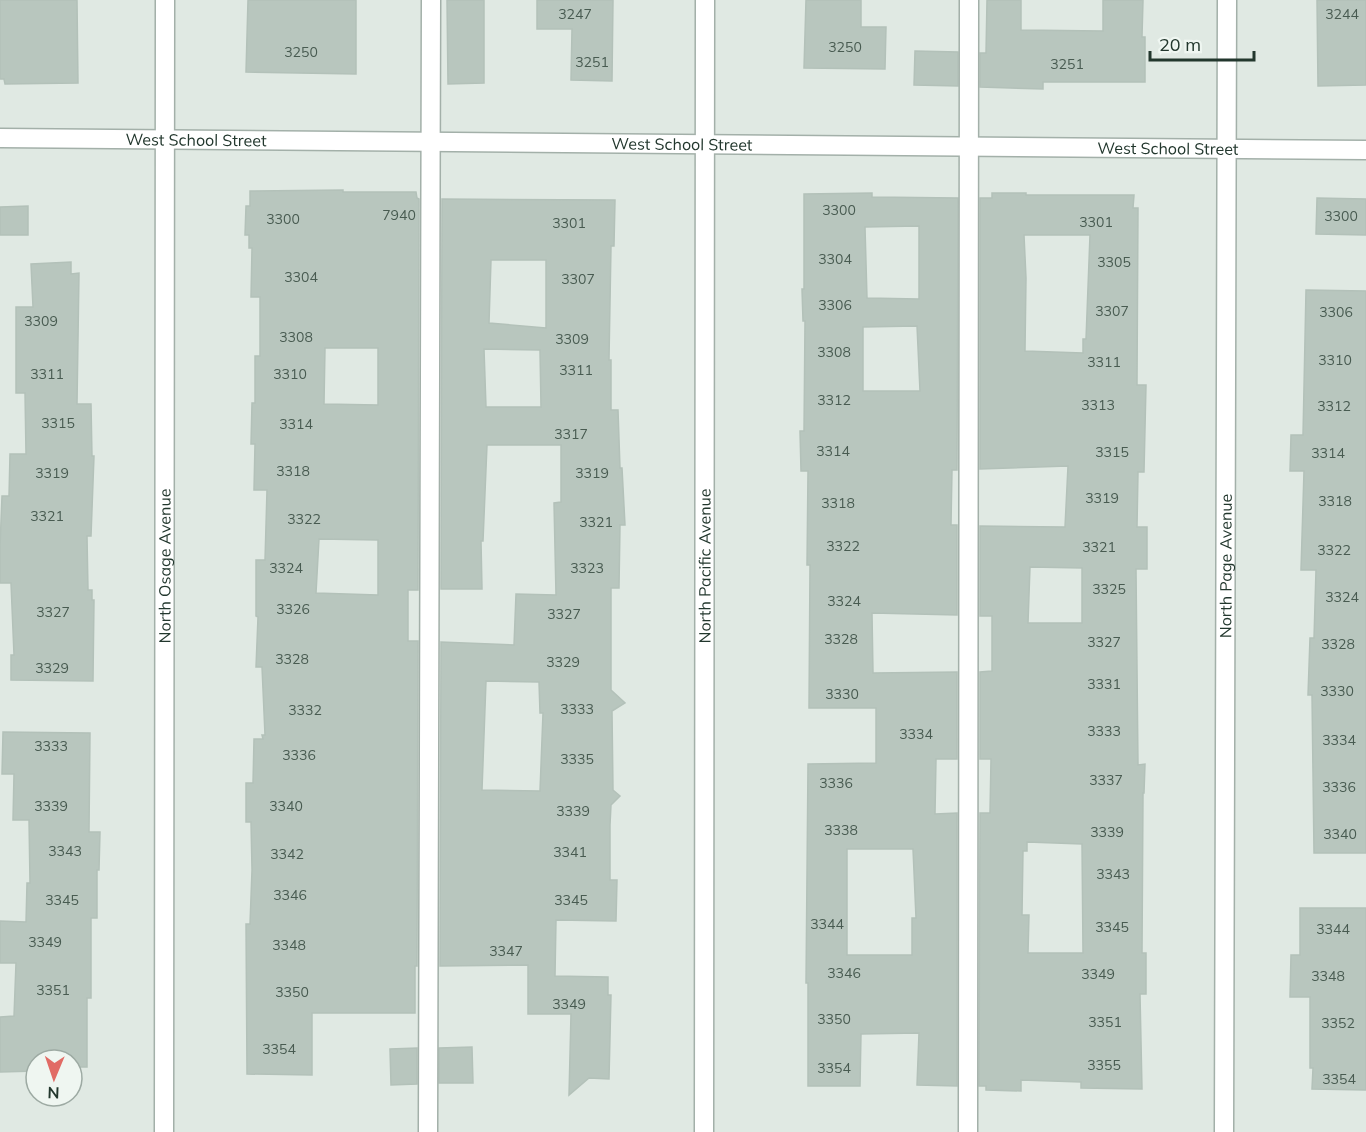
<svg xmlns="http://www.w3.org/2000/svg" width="1366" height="1132" viewBox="0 0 1366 1132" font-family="Mulish,sans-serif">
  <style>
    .building { fill: #b8c6be; stroke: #b3c1b9; stroke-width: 1.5; fill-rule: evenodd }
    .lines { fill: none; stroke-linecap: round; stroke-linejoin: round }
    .minor-casing { stroke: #a3b0a9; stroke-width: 21 }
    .minor { stroke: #fff; stroke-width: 18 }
    .labels { text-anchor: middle; stroke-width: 5; stroke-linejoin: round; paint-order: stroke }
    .number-label { font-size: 14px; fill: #485b51 }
    .street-label { font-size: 16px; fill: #22372d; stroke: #eff6f1 }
  </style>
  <rect width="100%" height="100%" fill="#e0e9e3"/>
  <g class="building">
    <path d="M0,0H77L78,83L5,84L4,79H0Z"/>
    <path d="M248,0H356V74L246,72Z"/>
    <path d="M447,0H484V83L448,84Z"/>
    <path d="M537,0H613L612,81L571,80L572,29H537Z"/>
    <path d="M806,0H861V27H886L885,69L804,68Z"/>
    <path d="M987,0H1021V30L1103,31V0H1143L1142,37H1145V82H1043V89L980,87V53H986Z"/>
    <path d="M1317,0H1366V85L1318,86Z"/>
    <path d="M915,51L958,52V86L914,85Z"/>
    <path d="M343,190V192H416L417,198L419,199L418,590H408V641H418L417,966H415V1013H312V1075L247,1074L246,924H250L252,870L251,822H246V783H253L254,739H263L262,735H265L262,667H256L258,617L256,616V560H265L267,490H254L255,444H251L252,403H255V356H260V297H251L252,248H249V235H245L246,206H250V191ZM325,348H378V405L324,404ZM319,539L378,540V595L316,593Z"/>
    <path d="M872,193V197L958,198L957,470H952L951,525H957V615L872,613L873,673L957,672V759H936L935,814L957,813V1086L917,1085L919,1033L861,1034L860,1086H808V983H806L808,764L876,763V708H809L810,565H807L808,471H801L800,431H804L805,321H803L802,289H804V194ZM919,226V299L867,298L865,227ZM917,326L920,391H863V327ZM847,849H913L916,918H912V955H847Z"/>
    <path d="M992,193H1026V195H1134L1133,208H1138L1137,385H1146L1144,472H1138L1137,527H1147V569H1136L1138,765L1145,764L1144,793H1143L1142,953H1146V994H1140L1142,1089L1081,1088V1082L1021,1080V1091L986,1090V1086H979L980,813H990L991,759H980V672L992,671V616H980V526L1065,527L1068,466L980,469V198H992ZM1024,235H1090L1086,339H1083V353L1025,351L1026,278ZM1030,567L1082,568V623H1028ZM1027,842L1082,844L1083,953H1028L1029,915H1022L1023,851H1027Z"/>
    <path d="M1317,198L1366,199V235L1316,234Z"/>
    <path d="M442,199L615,200L614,246H611L609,360H611V410H618L620,468H622L625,525H620L619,588H611V690L625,703L612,711L613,790L620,796L611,805L610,825V880H617L616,921L556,920L555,976L608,977V995H611L609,1079L589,1078L569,1095L571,1014H528V965L440,966L441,642L514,645L516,594L556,595L554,503L561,502V445H487L483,541H481L482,589H441ZM491,260H546V328L489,323ZM484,349L540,350L541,407H486ZM486,681L539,682L540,713H543L540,791L482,790Z"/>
    <path d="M28,206V235H0V207Z"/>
    <path d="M71,262V274L79,273L77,404H91L92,456H94L91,536H87L88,590H92V600H94L93,681L11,680V655H14L11,583H0V547L2,496H9L10,454H26L25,393H16V307H33L31,264Z"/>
    <path d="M1306,290L1366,291V853H1314L1312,695H1308L1310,638H1314L1316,570H1301L1304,471H1290L1291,435H1303Z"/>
    <path d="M3,732L90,733L89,832H100L99,870H97V918H91V998H87V1067H72V1060H36V1071L0,1072V1017L14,1016L16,963H0V921L26,922L27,883H30L29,820H13L14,774H2Z"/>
    <path d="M1300,908H1366V1090L1312,1089L1313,1068H1310V997H1290L1291,955H1300Z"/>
    <path d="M472,1047L473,1083H439V1048Z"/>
    <path d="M417,1048V1084L391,1085L390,1049Z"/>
  </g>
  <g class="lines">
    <defs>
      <g id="minor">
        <path id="s1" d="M0,138L1366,150"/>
        <path id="s2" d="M164,1132L165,0"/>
        <path d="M428,1132L431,0"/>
        <path id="s3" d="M704,1132L705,0"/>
        <path d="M968,1132L969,0"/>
        <path id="s4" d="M1224,1132L1227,0"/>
      </g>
    </defs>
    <use href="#minor" class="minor-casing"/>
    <use href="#minor" class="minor"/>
  </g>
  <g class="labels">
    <g class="number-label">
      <text x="575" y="19">3247</text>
      <text x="1342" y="19">3244</text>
      <text x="845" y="52">3250</text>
      <text x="301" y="57">3250</text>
      <text x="592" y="67">3251</text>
      <text x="1067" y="69">3251</text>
      <text x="839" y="215">3300</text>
      <text x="399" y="220">7940</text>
      <text x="1341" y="221">3300</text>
      <text x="283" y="224">3300</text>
      <text x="1096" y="227">3301</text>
      <text x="569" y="228">3301</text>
      <text x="835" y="264">3304</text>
      <text x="1114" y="267">3305</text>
      <text x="301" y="282">3304</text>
      <text x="578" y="284">3307</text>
      <text x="835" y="310">3306</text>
      <text x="1112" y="316">3307</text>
      <text x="1336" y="317">3306</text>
      <text x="41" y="326">3309</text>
      <text x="296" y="342">3308</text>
      <text x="572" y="344">3309</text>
      <text x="834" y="357">3308</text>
      <text x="1335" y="365">3310</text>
      <text x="1104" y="367">3311</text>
      <text x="576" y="375">3311</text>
      <text x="47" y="379">3311</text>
      <text x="290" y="379">3310</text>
      <text x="834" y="405">3312</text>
      <text x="1098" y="410">3313</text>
      <text x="1334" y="411">3312</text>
      <text x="58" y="428">3315</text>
      <text x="296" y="429">3314</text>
      <text x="571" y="439">3317</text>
      <text x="833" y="456">3314</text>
      <text x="1112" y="457">3315</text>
      <text x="1328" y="458">3314</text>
      <text x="293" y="476">3318</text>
      <text x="52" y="478">3319</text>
      <text x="592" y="478">3319</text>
      <text x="1102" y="503">3319</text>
      <text x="1335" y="506">3318</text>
      <text x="838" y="508">3318</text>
      <text x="47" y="521">3321</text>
      <text x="304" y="524">3322</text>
      <text x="596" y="527">3321</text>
      <text x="843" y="551">3322</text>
      <text x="1099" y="552">3321</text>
      <text x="1334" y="555">3322</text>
      <text x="286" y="573">3324</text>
      <text x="587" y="573">3323</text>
      <text x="1109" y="594">3325</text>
      <text x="1342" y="602">3324</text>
      <text x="844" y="606">3324</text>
      <text x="293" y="614">3326</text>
      <text x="53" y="617">3327</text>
      <text x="564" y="619">3327</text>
      <text x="841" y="644">3328</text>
      <text x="1104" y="647">3327</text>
      <text x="1338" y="649">3328</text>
      <text x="292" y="664">3328</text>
      <text x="563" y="667">3329</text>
      <text x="52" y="673">3329</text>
      <text x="1104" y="689">3331</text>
      <text x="1337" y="696">3330</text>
      <text x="842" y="699">3330</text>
      <text x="577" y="714">3333</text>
      <text x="305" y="715">3332</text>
      <text x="1104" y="736">3333</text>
      <text x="916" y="739">3334</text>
      <text x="1339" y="745">3334</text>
      <text x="51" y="751">3333</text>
      <text x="299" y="760">3336</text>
      <text x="577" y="764">3335</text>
      <text x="1106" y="785">3337</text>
      <text x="836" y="788">3336</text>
      <text x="1339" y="792">3336</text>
      <text x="51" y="811">3339</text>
      <text x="286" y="811">3340</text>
      <text x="573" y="816">3339</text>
      <text x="841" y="835">3338</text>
      <text x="1107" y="837">3339</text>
      <text x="1340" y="839">3340</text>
      <text x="65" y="856">3343</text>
      <text x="570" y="857">3341</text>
      <text x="287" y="859">3342</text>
      <text x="1113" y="879">3343</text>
      <text x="290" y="900">3346</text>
      <text x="62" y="905">3345</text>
      <text x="571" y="905">3345</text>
      <text x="827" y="929">3344</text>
      <text x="1112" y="932">3345</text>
      <text x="1333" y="934">3344</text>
      <text x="45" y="947">3349</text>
      <text x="289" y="950">3348</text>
      <text x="506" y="956">3347</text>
      <text x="844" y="978">3346</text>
      <text x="1098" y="979">3349</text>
      <text x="1328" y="981">3348</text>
      <text x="53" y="995">3351</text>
      <text x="292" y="997">3350</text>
      <text x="569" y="1009">3349</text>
      <text x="834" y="1024">3350</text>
      <text x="1105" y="1027">3351</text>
      <text x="1338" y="1028">3352</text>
      <text x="279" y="1054">3354</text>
      <text x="1104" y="1070">3355</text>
      <text x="834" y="1073">3354</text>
      <text x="1339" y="1084">3354</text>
    </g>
    <g class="street-label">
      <text dy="6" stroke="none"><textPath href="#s1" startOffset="196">West School Street</textPath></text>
      <text dy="6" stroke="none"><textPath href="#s1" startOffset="682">West School Street</textPath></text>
      <text dy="6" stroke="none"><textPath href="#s1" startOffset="1168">West School Street</textPath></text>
      <text dy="6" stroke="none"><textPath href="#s2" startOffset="566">North Osage Avenue</textPath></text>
      <text dy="6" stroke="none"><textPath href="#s3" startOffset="566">North Pacific Avenue</textPath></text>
      <text dy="6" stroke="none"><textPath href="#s4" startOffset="566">North Page Avenue</textPath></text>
    </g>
  </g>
  <g transform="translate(54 1078) rotate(182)"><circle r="28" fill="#eff6f1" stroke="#9daaa3" stroke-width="1.5"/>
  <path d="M0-4.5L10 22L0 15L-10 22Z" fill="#e16b65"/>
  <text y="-9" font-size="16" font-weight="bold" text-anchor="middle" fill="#22372d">N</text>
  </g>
  <path d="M1150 51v9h104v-9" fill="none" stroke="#22372d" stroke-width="3"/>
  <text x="1159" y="51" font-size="18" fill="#22372d" stroke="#eff6f1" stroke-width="4.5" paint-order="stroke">20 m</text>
</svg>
